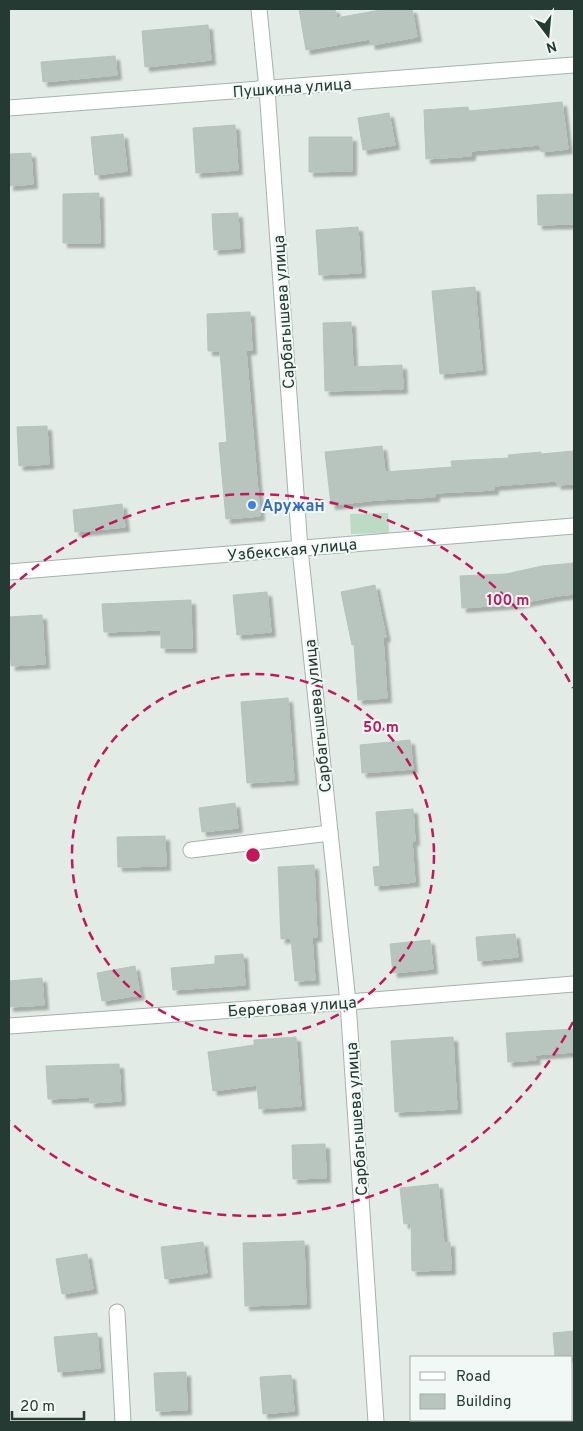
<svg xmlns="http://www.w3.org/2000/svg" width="583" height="1431" viewBox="0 0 583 1431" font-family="Overpass,sans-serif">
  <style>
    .green { fill: #bddac4 }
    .building { fill: #b8c5bf; stroke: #b5c4bd; filter: url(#shadow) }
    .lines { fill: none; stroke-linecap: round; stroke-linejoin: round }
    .minor-casing { stroke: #a5b2ad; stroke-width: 17 }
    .tertiary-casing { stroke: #a5b2ad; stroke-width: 17 }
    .secondary-casing { stroke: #a2b5ae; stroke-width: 17 }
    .minor { stroke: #fff; stroke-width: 15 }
    .tertiary { stroke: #fff; stroke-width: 15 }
    .secondary { stroke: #fff; stroke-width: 15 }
    .ring { fill: none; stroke: #c2185b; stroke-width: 2.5; stroke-dasharray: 9 6 }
    .shop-dot { fill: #3f7fe0; stroke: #f2f8f5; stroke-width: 2 }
    .labels { text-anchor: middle; stroke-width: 4; stroke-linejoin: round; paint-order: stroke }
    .street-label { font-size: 16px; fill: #243a33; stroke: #f2f8f5 }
    .shop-label { font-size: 16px; font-weight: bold; fill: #366cbe; stroke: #f2f8f5; text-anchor: start }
    .centre { fill: #c2185b; stroke: #f2f8f5; stroke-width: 2.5 }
    .ring-label { font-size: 15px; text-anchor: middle; font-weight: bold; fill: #c2185b; stroke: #f2f8f5; stroke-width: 4; stroke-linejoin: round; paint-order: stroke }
  </style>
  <defs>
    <filter id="shadow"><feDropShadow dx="4.5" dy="4.5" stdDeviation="1" flood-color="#0004"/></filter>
  </defs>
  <rect width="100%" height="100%" fill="#e2ebe6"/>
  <path class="green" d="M388,513L389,533L351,534L350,514Z"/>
  <g class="building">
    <path d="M299,9H335L336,18L386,9H412L417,37L371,45L370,39L306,50Z"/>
    <path d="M208,25L211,60L145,67L142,31Z"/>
    <path d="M115,56L117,75L43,82L41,62Z"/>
    <path d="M562,102L568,149L541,152L540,145L471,151V156L426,159L424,110L468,107L469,111Z"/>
    <path d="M389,113L395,145L363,150L358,118Z"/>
    <path d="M235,125L238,170L196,173L193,128Z"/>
    <path d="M123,134L127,171L95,175L91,137Z"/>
    <path d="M309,137H352V171L309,172Z"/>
    <path d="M31,153L33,184L9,186V154Z"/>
    <path d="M99,193L100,243H63V194Z"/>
    <path d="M574,194V224L538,225L537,195Z"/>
    <path d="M238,213L240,248L214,250L212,214Z"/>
    <path d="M358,227L361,273L319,275L316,230Z"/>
    <path d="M475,287L482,370L440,374L432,291Z"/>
    <path d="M250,312L252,350H246L260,516L226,519L219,443L227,442L220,351H208L207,314Z"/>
    <path d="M351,322L353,367L402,365L403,389L325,391L323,323Z"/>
    <path d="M47,426L49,464L19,466L17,427Z"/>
    <path d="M382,446L385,472L452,467L451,461L509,458L508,455L541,452V454L574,451V484L557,485L556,481L494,486V490L435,493V497L377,500L331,505L325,452Z"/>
    <path d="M122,504L125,527L75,532L73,510Z"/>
    <path d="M574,563V594L557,596L516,604L462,608L460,576L506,574L542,566Z"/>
    <path d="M375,585L386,637L383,638L387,698L358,700L354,644L352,645L341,592Z"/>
    <path d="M267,592L271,632L237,635L233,595Z"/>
    <path d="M191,600L192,648H161V630L104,632L102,604Z"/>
    <path d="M42,615L45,664L11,666L9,617Z"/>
    <path d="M288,698L294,780L247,783L241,702Z"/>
    <path d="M410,740L413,769L362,773L360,745Z"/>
    <path d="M235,803L238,828L202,832L199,808Z"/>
    <path d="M413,809L415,841H412L415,882L375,886L373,867L380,866L376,812Z"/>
    <path d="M165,836L166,866L118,867L117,837Z"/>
    <path d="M314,865L317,937H312L315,980L295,981L291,938L281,939L278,867Z"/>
    <path d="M515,934L518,957L478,961L476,937Z"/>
    <path d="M430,940L433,969L393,973L390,944Z"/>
    <path d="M243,954L245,985L173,990L171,968L215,964V956Z"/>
    <path d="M135,966L140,995L102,1001L97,973Z"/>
    <path d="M42,978L44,1005L9,1007V981Z"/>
    <path d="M574,1029V1052L535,1055L536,1060L508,1062L506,1033Z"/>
    <path d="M296,1037L301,1106L259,1109L257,1085L213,1091L208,1052L254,1045V1040Z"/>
    <path d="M453,1037L457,1109L395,1112L391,1041Z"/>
    <path d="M119,1064L121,1101L90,1103V1097L48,1099L46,1066Z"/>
    <path d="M325,1144L326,1178L293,1179L292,1145Z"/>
    <path d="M438,1184L444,1243L450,1242L451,1270L412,1271L411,1223L404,1224L400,1188Z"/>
    <path d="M304,1241L306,1304L245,1306L243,1243Z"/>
    <path d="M203,1242L207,1273L165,1279L161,1247Z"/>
    <path d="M87,1254L93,1289L62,1294L56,1259Z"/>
    <path d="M574,1331V1357H555L553,1333Z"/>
    <path d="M97,1333L100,1368L58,1372L54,1337Z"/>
    <path d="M186,1372L187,1410L156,1411L154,1373Z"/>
    <path d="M291,1375L294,1411L263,1414L260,1377Z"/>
  </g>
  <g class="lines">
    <defs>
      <g id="minor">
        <path d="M191,850L330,833"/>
        <path d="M9,1026L348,1002L574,984"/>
        <path d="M117,1312L123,1422"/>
      </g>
      <g id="tertiary">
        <path d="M259,9L267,89L300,549L348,1002L376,1422"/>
        <path d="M9,572L574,526"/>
      </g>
      <path id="secondary" d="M9,108L574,65"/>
    </defs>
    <use href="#minor" class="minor-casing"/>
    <use href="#tertiary" class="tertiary-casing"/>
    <use href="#secondary" class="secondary-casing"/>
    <use href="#minor" class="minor"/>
    <use href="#tertiary" class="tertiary"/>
    <use href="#secondary" class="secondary"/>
  </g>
  <g class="ring">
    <circle cx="253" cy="855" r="181"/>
    <path d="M573 1022A361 361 0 0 1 9 1121M9 589A361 361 0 0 1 573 688"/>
  </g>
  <circle class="shop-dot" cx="252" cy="505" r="5"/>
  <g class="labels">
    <g class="street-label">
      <text transform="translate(292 87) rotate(-4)" y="6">Пушкина улица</text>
      <text transform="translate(283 312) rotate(-94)" y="6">Сарбагышева улица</text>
      <text transform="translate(292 549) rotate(-5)" y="6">Узбекская улица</text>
      <text transform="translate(317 716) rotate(-96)" y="6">Сарбагышева улица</text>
      <text transform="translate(292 1006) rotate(-4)" y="6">Береговая улица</text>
      <text transform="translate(356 1119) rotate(-94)" y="6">Сарбагышева улица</text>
    </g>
    <g class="shop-label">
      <text x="262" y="511">Аружан</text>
    </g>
  </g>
  <circle cx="253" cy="855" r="8" class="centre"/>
  <g class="ring-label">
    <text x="508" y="605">100 m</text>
    <text x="381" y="732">50 m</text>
  </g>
  <rect width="583" height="1431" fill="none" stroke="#243a33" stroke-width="20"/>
  <rect x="410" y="1356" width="162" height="65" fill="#f2f8f5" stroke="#a0aca7"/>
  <rect x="420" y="1372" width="25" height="8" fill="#ffffff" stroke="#a0aca7"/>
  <text x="456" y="1381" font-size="15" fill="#243a33">Road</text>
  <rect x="420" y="1394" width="25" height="15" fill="#b8c5bf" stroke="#a0aca7"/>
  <text x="456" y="1406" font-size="15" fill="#243a33">Building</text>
  <g transform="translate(548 35) rotate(164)" stroke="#f2f8f5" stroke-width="4" paint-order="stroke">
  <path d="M0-4L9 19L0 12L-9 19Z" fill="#243a33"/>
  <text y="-8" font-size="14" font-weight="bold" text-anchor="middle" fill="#243a33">N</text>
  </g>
  <path d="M12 1411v8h72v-8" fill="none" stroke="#243a33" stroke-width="2.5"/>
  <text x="20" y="1411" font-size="15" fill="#243a33" stroke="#f2f8f5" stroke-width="4" paint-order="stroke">20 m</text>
</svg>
